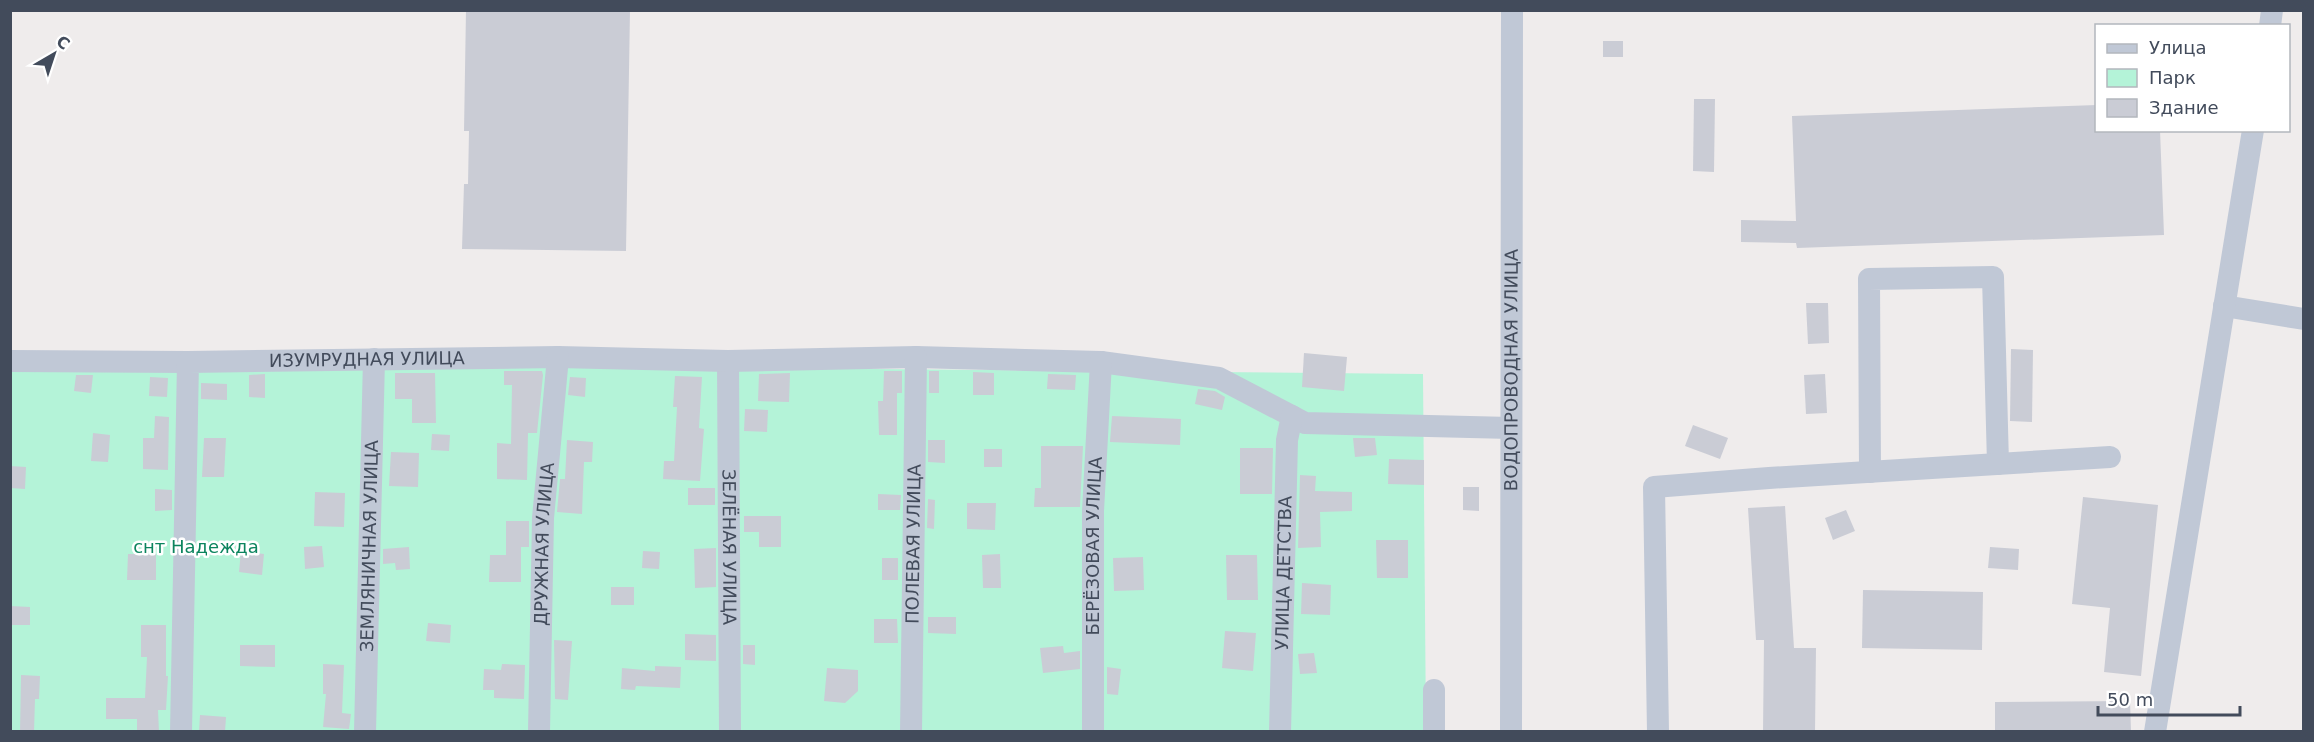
<svg xmlns="http://www.w3.org/2000/svg" width="2314" height="742" viewBox="0 0 2314 742" font-family="'DejaVu Sans',sans-serif">
  <style>
    .green { fill: #b4f3d8 }
    .building { fill: #caccd5 }
    .lines { fill: none; stroke-linecap: round; stroke-linejoin: round }
    .minor { stroke: #c0c8d6; stroke-width: 22 }
    .labels { text-anchor: middle; stroke-width: 5; stroke-linejoin: round; paint-order: stroke }
    .street-label { font-size: 18px; fill: #424b5b; stroke: #fff }
    .park-label { font-size: 18px; fill: #0c845e; stroke: #fff }
  </style>
  <rect width="100%" height="100%" fill="#efecec"/>
  <path class="green" d="M11,361L1423,374L1426,731L11,732Z"/>
  <g class="building">
    <path d="M466,10H630L626,251L462,249L464,184H468L469,131H464Z"/>
    <rect x="1603" y="41" width="20" height="16"/>
    <path d="M1694,99H1715L1714,172L1693,171Z"/>
    <path d="M2097,105V130H2160L2164,235L1797,248L1796,243L1741,242V220L1796,221L1792,116Z"/>
    <path d="M1806,303H1828L1829,343L1808,344Z"/>
    <path d="M2011,349L2033,350L2032,422L2010,421Z"/>
    <path d="M1304,353L1347,357L1344,391L1302,387Z"/>
    <path d="M504,371H542L543,375L537,433H528L527,480L497,479V443L511,444L512,385H504Z"/>
    <path d="M884,371H902V393H897V435H879L878,401H883Z"/>
    <rect x="929" y="371" width="10" height="22"/>
    <path d="M973,372L994,373V395H973Z"/>
    <path d="M395,373H435L436,423H412V399H395Z"/>
    <path d="M790,373L789,402L758,401L759,374Z"/>
    <path d="M265,374V398L249,397V375Z"/>
    <path d="M1048,374L1076,375L1075,390L1047,389Z"/>
    <path d="M1825,374L1827,413L1806,414L1804,375Z"/>
    <path d="M76,375H93L91,393L74,391Z"/>
    <path d="M675,376L702,377L699,428L704,429L700,481L663,479L664,461H674L677,407H673Z"/>
    <path d="M150,377L168,378L167,397L149,396Z"/>
    <path d="M570,377L586,378L585,397L568,395Z"/>
    <path d="M201,383L227,384V400L201,399Z"/>
    <path d="M1198,389L1215,391L1225,397L1222,410L1195,404Z"/>
    <path d="M745,409L768,410L767,432L744,431Z"/>
    <path d="M155,416L169,417L168,470L143,469V438H154Z"/>
    <path d="M1112,416L1181,419L1180,445L1110,442Z"/>
    <path d="M1693,425L1728,438L1720,459L1685,446Z"/>
    <path d="M93,433L110,435L108,462L91,461Z"/>
    <path d="M432,434L450,435L449,451L431,450Z"/>
    <path d="M204,438H226L224,477H202Z"/>
    <path d="M1353,438H1375L1377,455L1355,457Z"/>
    <path d="M567,440L593,442L592,462H584L582,514L557,512L560,479H565Z"/>
    <path d="M928,440H945V463L928,462Z"/>
    <path d="M1041,446H1083L1080,507H1034L1035,488H1041Z"/>
    <path d="M1240,448H1273L1272,494H1240Z"/>
    <rect x="984" y="449" width="18" height="18"/>
    <path d="M391,452L419,453L418,487L389,486Z"/>
    <path d="M1389,459L1424,460V485L1388,484Z"/>
    <path d="M10,466L26,467L25,489L10,488Z"/>
    <path d="M1300,475L1316,476L1315,491L1352,492V511L1320,512L1321,547L1298,548Z"/>
    <path d="M1463,487H1479V511L1463,510Z"/>
    <rect x="688" y="488" width="27" height="17"/>
    <path d="M155,489L172,490V510L155,511Z"/>
    <path d="M315,492L345,493L344,527L314,526Z"/>
    <path d="M878,494L901,495L900,510H878Z"/>
    <path d="M2083,497L2158,505L2141,676L2104,672L2110,608L2072,604Z"/>
    <path d="M928,499L935,500L934,529L927,528Z"/>
    <path d="M967,503H996L995,530L967,529Z"/>
    <path d="M1785,506L1794,648H1816L1815,732H1763L1764,640H1756L1748,508Z"/>
    <path d="M1846,510L1855,531L1833,540L1825,518Z"/>
    <path d="M744,516H781V547H759V532H744Z"/>
    <path d="M506,521H529V547H521V582H489L490,555H506Z"/>
    <path d="M1376,540H1408V578H1377Z"/>
    <path d="M322,546L324,567L305,569L304,547Z"/>
    <path d="M409,547L410,569L396,570L395,563L383,564V549Z"/>
    <path d="M1990,547L2019,549L2018,570L1988,568Z"/>
    <path d="M716,548V587L695,588L694,549Z"/>
    <path d="M241,551L264,554L262,575L239,572Z"/>
    <path d="M643,551L660,552L659,569L642,568Z"/>
    <path d="M128,554H156V580H127Z"/>
    <path d="M1000,554L1001,588H983L982,555Z"/>
    <path d="M1226,555H1257L1258,600H1227Z"/>
    <path d="M1143,557L1144,590L1114,591L1113,558Z"/>
    <rect x="882" y="558" width="16" height="22"/>
    <path d="M1302,583L1331,585L1330,615L1301,614Z"/>
    <rect x="611" y="587" width="23" height="18"/>
    <path d="M1863,590L1983,592L1982,650L1862,648Z"/>
    <path d="M10,606L30,607V625H10Z"/>
    <path d="M928,617H956V634L928,633Z"/>
    <path d="M874,619H897L898,643H874Z"/>
    <path d="M428,623L451,625L450,643L426,641Z"/>
    <path d="M141,625H166V676H168L166,710H158L159,732H137V719H106V698H145L147,657H141Z"/>
    <path d="M1225,631L1256,633L1253,671L1222,668Z"/>
    <path d="M685,634L716,635V661L685,660Z"/>
    <path d="M554,640L572,641L568,700L555,699Z"/>
    <path d="M240,645H275V667L240,666Z"/>
    <path d="M743,645H755V665L743,664Z"/>
    <path d="M1063,646L1064,653L1080,651V669L1043,673L1040,648Z"/>
    <path d="M1314,653L1317,673L1300,674L1298,654Z"/>
    <path d="M323,664L344,665L342,713L351,714L349,729L323,727L326,694H323Z"/>
    <path d="M502,664L525,665L524,699L494,698V690H483L484,669L501,670Z"/>
    <path d="M655,666L681,667L680,688L636,686L635,690L621,689L622,668L655,671Z"/>
    <path d="M1107,667L1121,669L1118,695L1107,694Z"/>
    <path d="M827,668L858,670V691L845,703L824,701Z"/>
    <path d="M21,675L40,676L39,699H35L34,732H20Z"/>
    <path d="M2130,701L2131,732H1995V702Z"/>
    <path d="M200,715L226,717L225,732H199Z"/>
  </g>
  <g class="lines">
    <g class="minor">
      <path d="M2270,26L2272,10"/>
      <path d="M2224,306L2304,319"/>
      <path d="M10,361L188,362"/>
      <path id="s1" d="M728,361L730,732"/>
      <path d="M1870,472L1869,279L1993,277L1998,464"/>
      <path d="M1434,690V732"/>
      <path id="s2" d="M181,732L188,362L558,357L728,361L916,357L1101,362L1219,378L1305,423L1511,428"/>
      <path id="s3" d="M365,732L374,359"/>
      <path id="s4" d="M539,732L543,518L558,357"/>
      <path id="s5" d="M911,732L916,357"/>
      <path id="s6" d="M1093,732V511L1101,362"/>
      <path id="s7" d="M1280,732L1287,440L1292,416"/>
      <path id="s8" d="M1511,732L1512,10"/>
      <path d="M1658,732L1654,487L1769,478L2110,457"/>
      <path d="M2155,732L2253,130"/>
    </g>
  </g>
  <g class="labels">
    <g class="street-label">
      <text dy="6" stroke="none"><textPath href="#s2" startOffset="549">ИЗУМРУДНАЯ УЛИЦА</textPath></text>
      <text dy="6" stroke="none"><textPath href="#s8" startOffset="362">ВОДОПРОВОДНАЯ УЛИЦА</textPath></text>
      <text dy="6" stroke="none"><textPath href="#s4" startOffset="188">ДРУЖНАЯ УЛИЦА</textPath></text>
      <text dy="6" stroke="none"><textPath href="#s5" startOffset="188">ПОЛЕВАЯ УЛИЦА</textPath></text>
      <text dy="6" stroke="none"><textPath href="#s3" startOffset="186">ЗЕМЛЯНИЧНАЯ УЛИЦА</textPath></text>
      <text dy="6" stroke="none"><textPath href="#s1" startOffset="186">ЗЕЛЁНАЯ УЛИЦА</textPath></text>
      <text dy="6" stroke="none"><textPath href="#s6" startOffset="186">БЕРЁЗОВАЯ УЛИЦА</textPath></text>
      <text dy="6" stroke="none"><textPath href="#s7" startOffset="159">УЛИЦА ДЕТСТВА</textPath></text>
    </g>
    <g class="park-label">
      <text x="196" y="553">снт Надежда</text>
    </g>
  </g>
  <rect width="2314" height="742" fill="none" stroke="#424b5b" stroke-width="24"/>
  <rect x="2095" y="24" width="195" height="108" fill="#ffffff" stroke="#b3b7bd" stroke-width="1.5"/>
  <rect x="2107" y="44" width="30" height="9" fill="#c0c8d6" stroke="#b3b7bd" stroke-width="1.5"/>
  <text x="2149" y="54" font-size="18" fill="#424b5b">Улица</text>
  <rect x="2107" y="69" width="30" height="18" fill="#b4f3d8" stroke="#b3b7bd" stroke-width="1.5"/>
  <text x="2149" y="84" font-size="18" fill="#424b5b">Парк</text>
  <rect x="2107" y="99" width="30" height="18" fill="#caccd5" stroke="#b3b7bd" stroke-width="1.5"/>
  <text x="2149" y="114" font-size="18" fill="#424b5b">Здание</text>
  <g transform="translate(54 54) rotate(39)" stroke="#ffffff" stroke-width="4.5" paint-order="stroke">
  <path d="M0-4.5L10 22L0 15L-10 22Z" fill="#424b5b"/>
  <text y="-9" font-size="16" font-weight="bold" text-anchor="middle" fill="#424b5b">С</text>
  </g>
  <path d="M2098 706v9h142v-9" fill="none" stroke="#424b5b" stroke-width="3"/>
  <text x="2107" y="706" font-size="18" fill="#424b5b" stroke="#ffffff" stroke-width="4.5" paint-order="stroke">50 m</text>
</svg>
